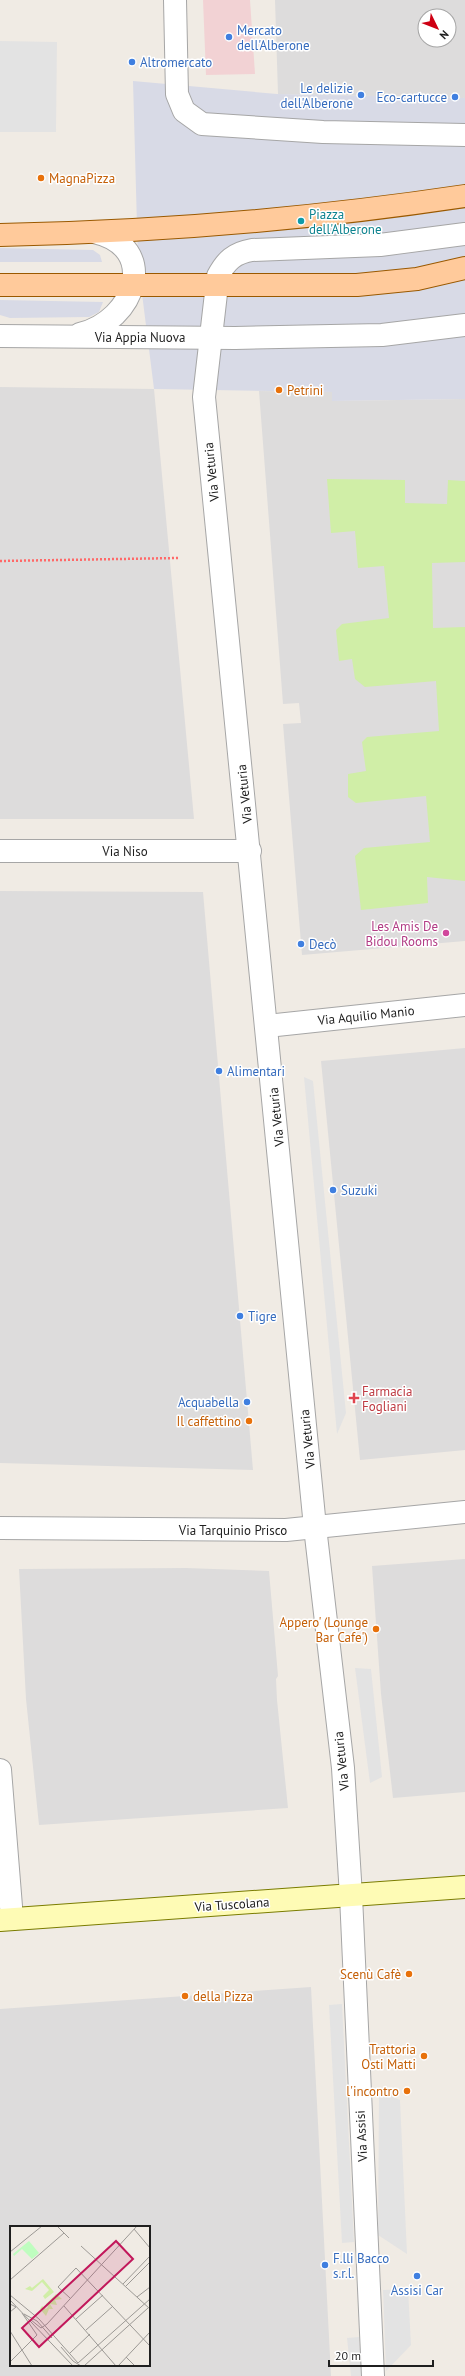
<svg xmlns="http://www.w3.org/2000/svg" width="465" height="2376" viewBox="0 0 465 2376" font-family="'PT Sans',sans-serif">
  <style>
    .residential { fill: #dddcdc; fill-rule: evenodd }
    .commercial { fill: #f2d2d4 }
    .garden { fill: #d0eea7 }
    .parking { fill: #e3e3e3 }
    .plaza { fill: #d8dae6 }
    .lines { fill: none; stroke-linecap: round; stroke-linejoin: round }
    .pedestrian-casing { stroke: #a6a6a6; stroke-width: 24 }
    .minor-casing { stroke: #a6a6a6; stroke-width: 24 }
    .tertiary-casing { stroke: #a6a6a6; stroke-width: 24 }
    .secondary-casing { stroke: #7a7c00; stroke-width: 24 }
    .primary-casing { stroke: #9a5900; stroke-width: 24 }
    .path { stroke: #ff6867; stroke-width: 2.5; stroke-dasharray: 2 2; stroke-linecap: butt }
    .pedestrian { stroke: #fff; stroke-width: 22 }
    .minor { stroke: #fff; stroke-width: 22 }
    .tertiary { stroke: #fff; stroke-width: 22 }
    .secondary { stroke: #fefbb5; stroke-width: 22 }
    .primary { stroke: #ffca9b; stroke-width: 22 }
    .shop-dot { fill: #3f7fe0; stroke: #fff; stroke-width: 1.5 }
    .food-dot { fill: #e8710a; stroke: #fff; stroke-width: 1.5 }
    .culture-dot { fill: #0f9aa8; stroke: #fff; stroke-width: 1.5 }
    .hotel-dot { fill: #d1479c; stroke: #fff; stroke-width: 1.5 }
    .health-dot { fill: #e0444e; stroke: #fff; stroke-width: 1.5 }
    .labels { text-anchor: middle; stroke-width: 3; stroke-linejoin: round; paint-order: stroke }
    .shop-label { font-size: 13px; fill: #366cbe; stroke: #fff; text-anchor: start }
    .food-label { font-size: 13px; fill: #c56008; stroke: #fff; text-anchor: end }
    .culture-label { font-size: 13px; fill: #0d838f; stroke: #fff; text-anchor: start }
    .street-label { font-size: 13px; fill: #1f1f1f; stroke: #fff }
    .hotel-label { font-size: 13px; fill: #b23c85; stroke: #fff; text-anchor: end }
    .health-label { font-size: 13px; fill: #be3a42; stroke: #fff; text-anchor: start }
    .inset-road { fill: none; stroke: #9c9995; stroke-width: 1 }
    .view { fill: #c2185b; fill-opacity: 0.15; stroke: #c2185b; stroke-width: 2 }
    .inset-edge { fill: none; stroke: #1f1f1f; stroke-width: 2 }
  </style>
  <rect width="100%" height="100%" fill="#f0ebe4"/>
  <g class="residential">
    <path d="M275,0H465V98L278,94ZM425,16H449V40H425Z"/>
    <path d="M0,387L154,389L194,819H0Z"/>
    <path d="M259,391L332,392L333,401L465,399V941L302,955L283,724L301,723L299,703L283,704Z"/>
    <path d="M0,891L203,892L253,1470L0,1463Z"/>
    <path d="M465,1048V1450L360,1460L321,1061Z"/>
    <path d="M465,1559V1792L393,1798L381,1694L372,1566Z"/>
    <path d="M186,1568L269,1571L278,1676L276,1679L277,1700L288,1808L39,1825L26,1699L19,1569Z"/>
    <path d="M311,1987L331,2376H0V2009ZM11,2227H149V2365H11Z"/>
  </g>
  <path class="commercial" d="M203,0H250L255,74L206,75Z"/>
  <path class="garden" d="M327,479L405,480V503L447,504L448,480L465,481V562L432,563L433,628L465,627V881L427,877L428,903L361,910L355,856L364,848L430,842L426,796L356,803L348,797V774L366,771L362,742L367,737L439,731L436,681L365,687L355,679L352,659L339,661L336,630L342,624L389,618L384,566L358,568L355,531L331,533Z"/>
  <g class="parking">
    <path d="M0,41L57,42L56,132H0Z"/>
    <path d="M304,1077L313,1081L346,1413L337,1434Z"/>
    <path d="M355,1668L371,1669L382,1777L370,1783Z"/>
    <path d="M342,2004L354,2242L342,2243L329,2005Z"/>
    <path d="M379,2091L400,2100L407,2254L378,2235Z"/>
    <path d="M408,2289L411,2345L386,2371L383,2290Z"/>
    <path d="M359,2337L362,2376H351L347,2338Z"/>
  </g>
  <g class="plaza">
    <path d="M133,81L277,94L465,98V399L332,401V392L154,389L138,262Z"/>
    <path d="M0,248L93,250L100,255L102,262H0Z"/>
    <path d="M0,300L103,302L99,312L89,317L10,318L0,315Z"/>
  </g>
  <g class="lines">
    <defs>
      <path id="pedestrian" d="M0,1770L12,1919"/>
      <g id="minor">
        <path d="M175,0L177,94L184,111L202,124L323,132L465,135"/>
        <path d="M0,851H250"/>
        <path d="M267,1026L465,1005"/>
        <path d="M0,1528L286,1530L465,1512"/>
        <path d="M351,1896L373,2376"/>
      </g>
      <g id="tertiary">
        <path d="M80,334C135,321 161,247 94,232"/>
        <path d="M0,336L235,338L382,335L465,325"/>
        <path d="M351,1896L343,1768L315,1527L204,397L218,276C226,261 234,253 252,250L380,245L465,234"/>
      </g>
      <path id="secondary" d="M0,1920L465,1887"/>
      <g id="primary">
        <path d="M0,235C156,232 311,219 465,196"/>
        <path d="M0,285H357L417,279L465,268"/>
      </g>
    </defs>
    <use href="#pedestrian" class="pedestrian-casing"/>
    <use href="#minor" class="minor-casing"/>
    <use href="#tertiary" class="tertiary-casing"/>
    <use href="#secondary" class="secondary-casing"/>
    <use href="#primary" class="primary-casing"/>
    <path class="path" d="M0,561L179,558"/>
    <use href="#pedestrian" class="pedestrian"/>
    <use href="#minor" class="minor"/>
    <use href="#tertiary" class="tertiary"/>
    <use href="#secondary" class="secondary"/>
    <use href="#primary" class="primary"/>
  </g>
  <g class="shop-dot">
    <circle cx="229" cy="37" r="4"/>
    <circle cx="132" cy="62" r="4"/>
    <circle cx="361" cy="95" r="4"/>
    <circle cx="455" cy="97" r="4"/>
    <circle cx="301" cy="944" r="4"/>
    <circle cx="219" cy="1071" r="4"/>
    <circle cx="333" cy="1190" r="4"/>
    <circle cx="240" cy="1316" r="4"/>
    <circle cx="247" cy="1402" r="4"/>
    <circle cx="325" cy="2265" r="4"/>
    <circle cx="417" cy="2276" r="4"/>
  </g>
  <g class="food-dot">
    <circle cx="41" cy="178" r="4"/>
    <circle cx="279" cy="390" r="4"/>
    <circle cx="249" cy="1421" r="4"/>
    <circle cx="376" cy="1629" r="4"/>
    <circle cx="409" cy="1974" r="4"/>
    <circle cx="185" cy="1996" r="4"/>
    <circle cx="424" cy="2056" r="4"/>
    <circle cx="407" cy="2091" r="4"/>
  </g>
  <circle class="culture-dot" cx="301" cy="221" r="4"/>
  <circle class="hotel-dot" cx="446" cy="933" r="4"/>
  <path class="health-dot" d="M352 1392h4v4h4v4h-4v4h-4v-4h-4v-4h4z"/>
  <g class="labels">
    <g class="shop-label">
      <text x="237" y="35">Mercato<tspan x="237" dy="15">dell'Alberone</tspan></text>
      <text x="140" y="67">Altromercato</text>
      <text x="353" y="93" text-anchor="end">Le delizie<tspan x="353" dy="15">dell'Alberone</tspan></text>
      <text x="447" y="102" text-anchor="end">Eco-cartucce</text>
      <text x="309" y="949">Decò</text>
      <text x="227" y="1076">Alimentari</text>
      <text x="341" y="1195">Suzuki</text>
      <text x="248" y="1321">Tigre</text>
      <text x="239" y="1407" text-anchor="end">Acquabella</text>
      <text x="333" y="2263">F.lli Bacco<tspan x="333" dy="15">s.r.l.</tspan></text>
      <text x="417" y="2295" text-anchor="middle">Assisi Car</text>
    </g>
    <g class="food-label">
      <text x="49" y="183" text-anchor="start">MagnaPizza</text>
      <text x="287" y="395" text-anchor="start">Petrini</text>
      <text x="241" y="1426">Il caffettino</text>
      <text x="368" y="1627">Appero' (Lounge<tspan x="368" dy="15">Bar Cafe')</tspan></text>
      <text x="401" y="1979">Scenù Cafè</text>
      <text x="193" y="2001" text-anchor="start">della Pizza</text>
      <text x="416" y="2054">Trattoria<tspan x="416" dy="15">Osti Matti</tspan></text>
      <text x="399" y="2096">l'incontro</text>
    </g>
    <g class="culture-label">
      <text x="309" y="219">Piazza<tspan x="309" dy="15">dell'Alberone</tspan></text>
    </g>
    <g class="street-label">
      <text x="140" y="342">Via Appia Nuova</text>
      <text transform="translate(211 472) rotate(-96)" y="5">Via Veturia</text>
      <text transform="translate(244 794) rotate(-96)" y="5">Via Veturia</text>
      <text x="125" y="856">Via Niso</text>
      <text transform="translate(366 1015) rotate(-6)" y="5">Via Aquilio Manio</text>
      <text transform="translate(276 1117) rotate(-96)" y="5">Via Veturia</text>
      <text transform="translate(307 1439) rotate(-96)" y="5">Via Veturia</text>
      <text x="233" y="1535">Via Tarquinio Prisco</text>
      <text transform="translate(341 1761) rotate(-96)" y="5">Via Veturia</text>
      <text transform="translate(232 1904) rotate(-4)" y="5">Via Tuscolana</text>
      <text transform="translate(361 2136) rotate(-93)" y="5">Via Assisi</text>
    </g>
    <g class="hotel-label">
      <text x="438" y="931">Les Amis De<tspan x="438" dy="15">Bidou Rooms</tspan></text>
    </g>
    <g class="health-label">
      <text x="362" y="1396">Farmacia<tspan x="362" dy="15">Fogliani</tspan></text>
    </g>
  </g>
  <g transform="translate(10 2226)">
    <rect width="140" height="140" fill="#f0ebe4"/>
    <path d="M19,15L29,27L22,33L12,23L4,30L3,28Z" fill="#bffdbf"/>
    <path d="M33,53L44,66L35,73L33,70L39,64L32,56L22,65L15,63L20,60L22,62ZM46,68L52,73L45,74L47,79L40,78L43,83H39L36,90L30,83L32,80L36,83L38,81L36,78Z" fill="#d0eea7"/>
    <path class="inset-road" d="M47,0L59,12M124,3L140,22M71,20L140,83M0,26L32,0M0,54L54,7M113,58L140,30M116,60L140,36M0,69L29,93L68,137L140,73M127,71L140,61M60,72L48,61L66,42L140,120M0,74L63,140M0,78L6,81L0,86M54,80L106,140M14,88L27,95L42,112M66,93L93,69M21,94L31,102L37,98L127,0M76,104L103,80M0,105L22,140M51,121L63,135L71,140M60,127L80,108M116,131L125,140M0,136L27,109L12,87M74,140L138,82M108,140L140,106"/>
    <path class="view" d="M106,15L123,33L29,121L12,102Z"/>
    <rect width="140" height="140" class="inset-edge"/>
  </g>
  <g transform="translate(437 28) rotate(133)"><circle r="19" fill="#ffffff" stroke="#a5a5a5"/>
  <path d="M0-3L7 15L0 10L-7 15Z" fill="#ce0013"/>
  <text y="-6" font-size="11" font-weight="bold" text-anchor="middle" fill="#1f1f1f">N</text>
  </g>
  <path d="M329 2360v6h104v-6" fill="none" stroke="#1f1f1f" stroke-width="2"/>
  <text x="335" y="2360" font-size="12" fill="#1f1f1f" stroke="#ffffff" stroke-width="3" paint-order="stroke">20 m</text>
</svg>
